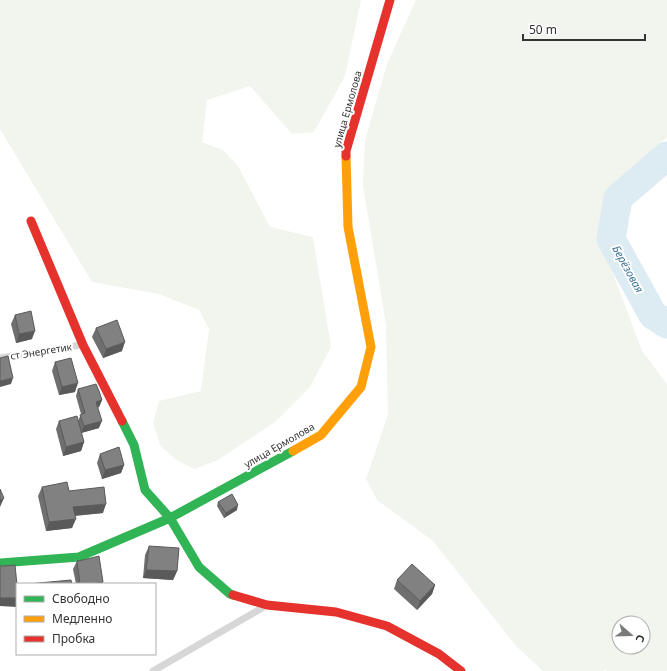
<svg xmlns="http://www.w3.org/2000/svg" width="667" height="671" viewBox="0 0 667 671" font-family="'Noto Sans',sans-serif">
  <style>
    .green { fill: #f1f5ed; fill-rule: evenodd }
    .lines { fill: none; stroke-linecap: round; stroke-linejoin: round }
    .river { stroke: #ddebf3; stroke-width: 29 }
    .lane { stroke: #d7d7d7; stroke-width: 7 }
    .fast { stroke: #30b455; stroke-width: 9 }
    .slow { stroke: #ff9f0a; stroke-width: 9 }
    .jam { stroke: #e5322d; stroke-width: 9 }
    .wall { fill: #6f6f6f }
    .shaded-wall { fill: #5a5a5a }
    .building { fill: #818181; stroke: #5a5a5a }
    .labels { text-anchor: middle; stroke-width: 4; stroke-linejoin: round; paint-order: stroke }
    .street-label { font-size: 10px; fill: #333; stroke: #fff }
    .water-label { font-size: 11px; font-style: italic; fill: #3f7597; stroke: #fff }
  </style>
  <rect width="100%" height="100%" fill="#fff"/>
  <g class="green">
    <path d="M0,0H361L345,76L314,132L292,134L250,86L207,100L202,142L223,150L238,166L270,227L313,237L331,347L310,387L274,423L216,461L194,469L175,459L160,445L153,423L159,401L201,391L209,329L199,310L159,294L92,282L0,129Z"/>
    <path d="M416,0H667V137L615,185L601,224L603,246L642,351L667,384V671H607L605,670L603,671H543L517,647L433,541L377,500L366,479L388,415L386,325L363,185L365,140L387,64ZM619,623H643V647H619Z"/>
  </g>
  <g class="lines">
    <path class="river" d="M667,156L618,198L611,239L653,315L667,324"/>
    <g class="lane">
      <path d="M0,358L81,345"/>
      <path d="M153,671L262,608"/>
    </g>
    <g class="fast">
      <path d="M122,421L134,445L145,490L170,518L199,567L230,594L233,595"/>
      <path d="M0,563L79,557L170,518L293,451"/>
    </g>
    <path class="slow" d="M293,451L321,435L361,387L371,347L348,227L346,156"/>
    <g class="jam">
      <path d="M346,156V151L390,0"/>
      <path d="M31,221L83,345L122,421"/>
      <path d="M233,595L267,605L336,612L387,626L439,654L461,671"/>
    </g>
  </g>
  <g class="wall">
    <path d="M15,315L32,339L16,343L11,324Z"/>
    <path d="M96,328L122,351L103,358L92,337Z"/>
    <path d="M55,362L75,392L59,395L52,371Z"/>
    <path d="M78,389L102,400L99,407L97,408L99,428L81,433L84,442L81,451L63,456L56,429L59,421H78L81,414L76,396Z"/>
    <path d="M100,454L124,465L121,473L102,479L97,463Z"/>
    <path d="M42,487L69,491L103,513L75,516L72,528L46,531L38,496Z"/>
    <path d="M218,502L237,510L224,518L217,506Z"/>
    <path d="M149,546L177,571L173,580L143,578L145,555Z"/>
    <path d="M77,561L102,584H76L73,569Z"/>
    <path d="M397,580L435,585L432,594L417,610L394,589Z"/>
  </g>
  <g class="shaded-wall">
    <path d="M35,331L32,339L16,343L19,334Z"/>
    <path d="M125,342L122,351L103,358L106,349Z"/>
    <path d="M13,378L11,384L0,387V381Z"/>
    <path d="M78,383L75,392L59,395L62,387Z"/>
    <path d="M102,400L99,407L93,409L96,402Z"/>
    <path d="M102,421L99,428L81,433L84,426Z"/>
    <path d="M84,442L81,451L63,456L66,447Z"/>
    <path d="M124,465L121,473L102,479L105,470Z"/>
    <path d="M4,498L0,507V500Z"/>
    <path d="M106,504L103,513L69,516L73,507Z"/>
    <path d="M238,505L237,510L224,518L226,513Z"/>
    <path d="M76,519L72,528L46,531L49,522Z"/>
    <path d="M146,570L177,571L173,580L143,578Z"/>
    <path d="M103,582L102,584H91Z"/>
    <path d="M435,585L432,594L417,610L420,601Z"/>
    <path d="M0,598H17V607L0,606Z"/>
  </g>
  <g class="building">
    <path d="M31,311L35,331L19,334L15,315Z"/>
    <path d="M117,320L125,342L106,349L96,328Z"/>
    <path d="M8,356L13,378L0,381V358Z"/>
    <path d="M71,358L78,383L62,387L55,362Z"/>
    <path d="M96,384L99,391L102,400L96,402L102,421L84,426L80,415L85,413L78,389Z"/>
    <path d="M77,416L84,442L66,447L59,421Z"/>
    <path d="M119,447L124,465L105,470L100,454Z"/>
    <path d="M67,482L69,491L104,487L106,504L73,507L76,519L49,522L42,487Z"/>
    <path d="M0,489L4,498L0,500Z"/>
    <path d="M232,494L238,505L226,513L218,502Z"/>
    <path d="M149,546L179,548L177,571L146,570Z"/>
    <path d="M99,556L103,582L91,584H80L77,561L83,560Z"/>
    <path d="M412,564L435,585L420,601L397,580Z"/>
    <path d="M15,565L17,585V598H0V566H4Z"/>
    <path d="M71,580L72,584H28Z"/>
  </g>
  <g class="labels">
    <g class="street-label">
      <text transform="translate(347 109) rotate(-74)" y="4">улица Ермолова</text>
      <text transform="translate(41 351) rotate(-9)" y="4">ст Энергетик</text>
      <text transform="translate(279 445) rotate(-30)" y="4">улица Ермолова</text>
    </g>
    <g class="water-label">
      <text transform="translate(628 269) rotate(61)" y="4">Берёзовая</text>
    </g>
  </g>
  <rect x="16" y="583" width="140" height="72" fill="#ffffff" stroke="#adadad"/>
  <rect x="24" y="596" width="20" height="6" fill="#30b455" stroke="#adadad"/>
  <text x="52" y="603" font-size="12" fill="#333333">Свободно</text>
  <rect x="24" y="616" width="20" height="6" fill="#ff9f0a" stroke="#adadad"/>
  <text x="52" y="623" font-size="12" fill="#333333">Медленно</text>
  <rect x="24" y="636" width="20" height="6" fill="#e5322d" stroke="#adadad"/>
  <text x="52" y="643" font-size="12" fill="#333333">Пробка</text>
  <g transform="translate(631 635) rotate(110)"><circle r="19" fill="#ffffff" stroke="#adadad"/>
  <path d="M0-3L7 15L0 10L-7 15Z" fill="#7a7a7a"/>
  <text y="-6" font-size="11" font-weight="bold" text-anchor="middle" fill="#333333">С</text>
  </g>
  <path d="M523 34v6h122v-6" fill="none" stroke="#333333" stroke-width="2"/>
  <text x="529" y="34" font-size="12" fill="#333333" stroke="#ffffff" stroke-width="3" paint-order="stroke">50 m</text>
</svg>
